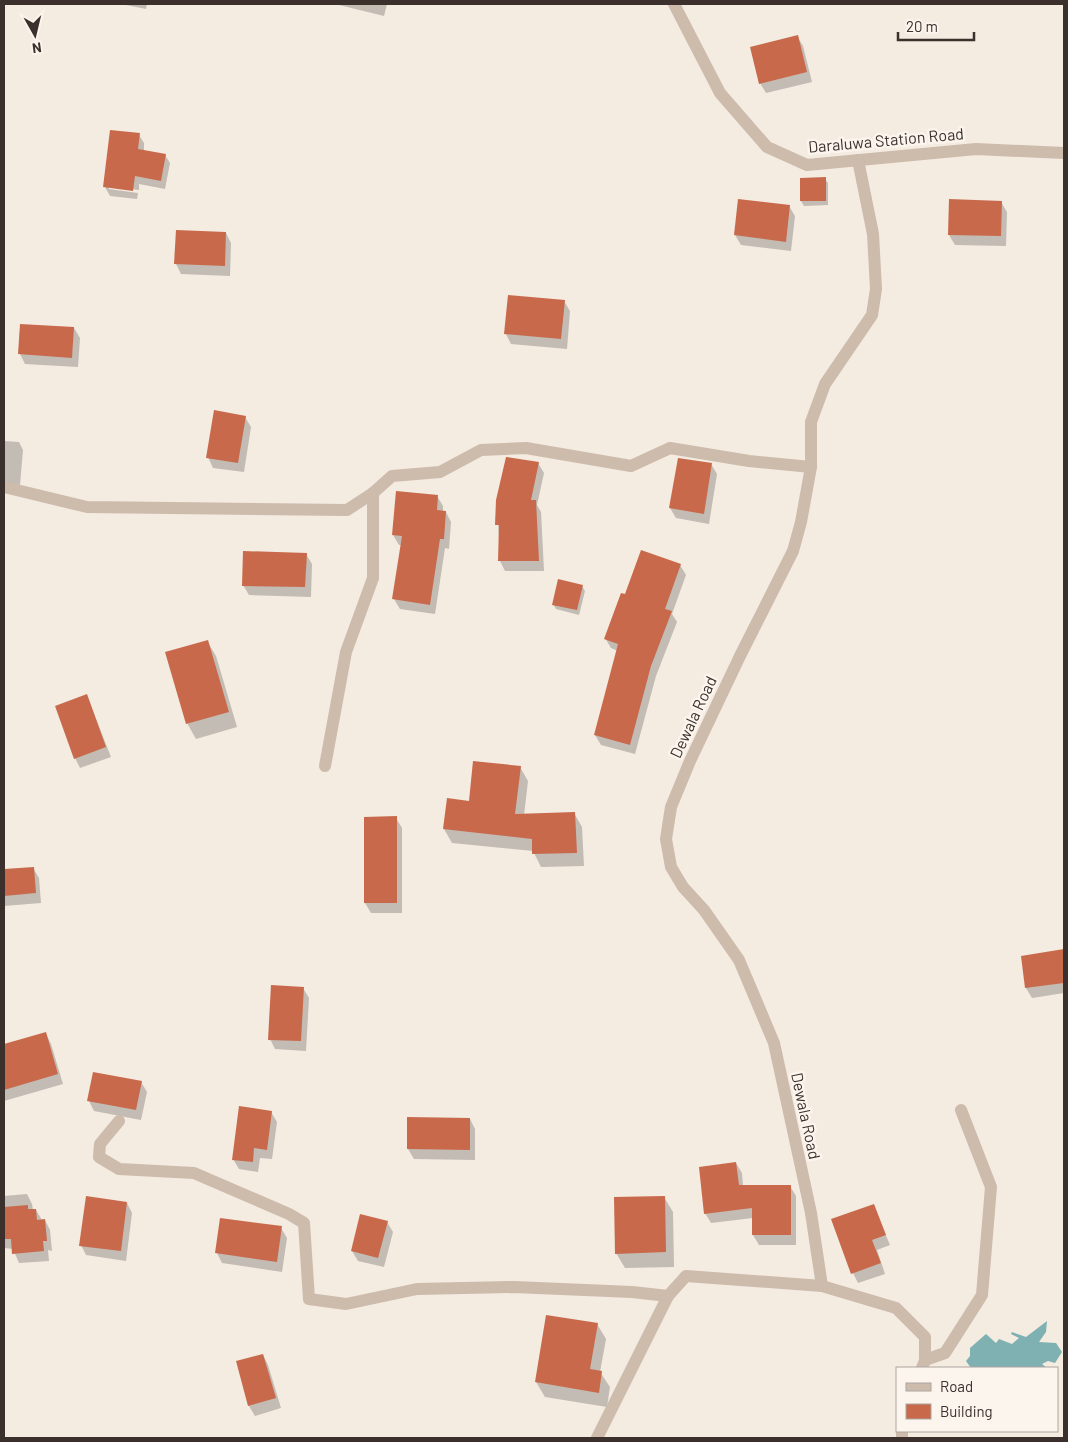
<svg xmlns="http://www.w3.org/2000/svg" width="1068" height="1442" viewBox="0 0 1068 1442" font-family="Barlow,sans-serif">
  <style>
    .water { fill: #7fb0b2 }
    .shadow { fill: #0003 }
    .building { fill: #c8694b }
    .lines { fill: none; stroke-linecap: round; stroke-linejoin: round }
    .street { stroke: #cdbbac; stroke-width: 12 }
    .labels { text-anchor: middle; stroke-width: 5; stroke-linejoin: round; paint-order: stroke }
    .street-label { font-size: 16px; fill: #3b302b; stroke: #fbf5ee }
  </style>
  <rect width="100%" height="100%" fill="#f4ebe1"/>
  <path class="water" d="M1047,1321L1046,1332L1039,1342L1056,1343L1062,1352L1055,1363L1048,1361L1042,1364L1047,1368H971L966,1361L970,1356V1348L986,1334L996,1343L999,1339L1012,1344L1019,1338L1011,1334L1012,1332L1026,1337Z"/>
  <g class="shadow">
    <path d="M121,4H147L146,9Z"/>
    <path d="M335,4H387L384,16Z"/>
    <path d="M797,36L803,46L812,82L766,93L760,83Z"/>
    <path d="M112,131L139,135L144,143V151L165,155L170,163L165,189L139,184V190L109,187V189L138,193L137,199L110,196L105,187Z"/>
    <path d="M801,179H825L828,183V205L804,206L801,201Z"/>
    <path d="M1001,202L1007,212L1006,246L955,245L949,235Z"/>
    <path d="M789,206L795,216L791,251L741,245L735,235Z"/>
    <path d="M226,233L231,243L230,276L181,274L176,264Z"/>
    <path d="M564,301L570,311L567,349L511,344L506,334Z"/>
    <path d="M74,328L80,338L78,367L25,364L20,354Z"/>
    <path d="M245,417L251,427L244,472L213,468L208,457Z"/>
    <path d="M4,441L19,442L23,450L20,485L4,483Z"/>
    <path d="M538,463L544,473L537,505L541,512L544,571H505L500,561L497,500Z"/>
    <path d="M711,464L717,474L709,524L676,518L670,508Z"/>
    <path d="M437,496L443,506V512H446L451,522L449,549L445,548L435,614L400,609L394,599L402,545H399L393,535Z"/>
    <path d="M306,554L312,564L311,597L249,595L243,585Z"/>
    <path d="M680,565L686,575L672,614L677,622L656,676L635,754L601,745L595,735L618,651L611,648L605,638L626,596Z"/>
    <path d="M582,586L585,591L579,615L556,609L553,604Z"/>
    <path d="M207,641L216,656L237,727L196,739L187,723Z"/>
    <path d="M87,696L111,757L80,768L75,758Z"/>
    <path d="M520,767L528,781L524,815L574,813L582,827L584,866L541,867L533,851L452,843L444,829L470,802Z"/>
    <path d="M365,818H396L402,828V913H371L365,903Z"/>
    <path d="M33,868L39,878L41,903L4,906V871Z"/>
    <path d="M1064,951V993L1032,998L1026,988L1022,957Z"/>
    <path d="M303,988L309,998L306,1051L275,1049L270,1039Z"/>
    <path d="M46,1034L51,1044L63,1084L4,1101V1046Z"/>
    <path d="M141,1082L147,1092L141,1120L94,1111L89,1101Z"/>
    <path d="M271,1112L277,1122L272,1159L260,1158L258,1172L239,1169L233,1159Z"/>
    <path d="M408,1118L470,1119L475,1129V1160L414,1159L408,1149Z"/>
    <path d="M736,1163L742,1173L743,1186H790L796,1196V1245H759L753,1235V1218L711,1223L705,1213Z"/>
    <path d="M27,1194L32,1204L33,1210H36L42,1220H45L50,1230L52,1251L48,1250L49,1261L19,1263L13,1249L4,1248V1196Z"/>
    <path d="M664,1197L673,1212L674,1267L625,1268L616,1253Z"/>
    <path d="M127,1203L132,1213L126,1261L86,1255L81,1245Z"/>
    <path d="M873,1205L890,1245L877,1250L885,1274L858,1283L853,1273Z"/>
    <path d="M387,1222L393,1232L384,1267L358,1261L352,1251Z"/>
    <path d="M281,1228L287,1238L282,1272L222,1263L217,1253Z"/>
    <path d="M597,1324L606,1339L600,1372L610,1387L607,1407L545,1397L536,1382Z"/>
    <path d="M263,1355L268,1365L281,1408L255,1416L249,1406L237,1362Z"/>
  </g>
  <g class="building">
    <path d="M798,35L807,72L759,84L750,47Z"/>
    <path d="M110,130L140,133L138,149L166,154L161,181L135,176L133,191L103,187Z"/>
    <path d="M826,177V201H800V178Z"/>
    <path d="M738,199L790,205L786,242L734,235Z"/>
    <path d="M949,199L1002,201L1001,236L948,235Z"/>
    <path d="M176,230L226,232L225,266L174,264Z"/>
    <path d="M508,295L565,300L561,339L504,334Z"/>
    <path d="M20,324L74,327L72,358L18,354Z"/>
    <path d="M214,410L246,416L238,463L206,458Z"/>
    <path d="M506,457L539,462L531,500H536L539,561H498L499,525H495L496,500Z"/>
    <path d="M678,458L712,463L704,514L669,508Z"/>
    <path d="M396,491L438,495L437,510L446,511L444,539H440L430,605L392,599L402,536L392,535Z"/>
    <path d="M641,550L681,564L665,609L672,611L651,666L630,745L594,735L618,644L604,639L621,593L625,594Z"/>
    <path d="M243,551L307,553L305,587L242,586Z"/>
    <path d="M558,579L583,585L577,610L552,605Z"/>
    <path d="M208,640L229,712L186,724L165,652Z"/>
    <path d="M87,694L106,747L74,759L55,706Z"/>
    <path d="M473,761L521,766L515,814L575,812L577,853L532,854V839L443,829L447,798L469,801Z"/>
    <path d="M397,816V903H364V817Z"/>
    <path d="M34,867L36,893L4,896V869Z"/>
    <path d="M1064,949V983L1025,988L1021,956Z"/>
    <path d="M271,985L304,987L301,1041L268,1040Z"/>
    <path d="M46,1032L58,1074L4,1090V1044Z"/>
    <path d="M93,1072L142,1081L136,1110L87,1101Z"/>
    <path d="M239,1106L272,1111L267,1150L254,1148L253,1162L232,1160Z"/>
    <path d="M407,1117L470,1118V1150L407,1149Z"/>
    <path d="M736,1162L739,1185H791V1235H752V1208L704,1214L699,1167Z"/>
    <path d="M86,1196L127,1202L121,1251L79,1246Z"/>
    <path d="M665,1196L666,1252L615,1254L614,1197Z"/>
    <path d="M874,1204L886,1235L872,1240L881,1263L851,1274L831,1219Z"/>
    <path d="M28,1205V1209H36L37,1220L45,1219L47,1241H43L44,1251L12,1254L11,1239H4V1207Z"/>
    <path d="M360,1214L388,1221L378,1258L351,1251Z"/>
    <path d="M220,1218L282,1226L277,1262L215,1253Z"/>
    <path d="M546,1315L598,1323L590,1369L602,1371L599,1393L535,1382Z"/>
    <path d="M263,1354L276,1398L248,1406L236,1361Z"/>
  </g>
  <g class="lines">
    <g class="street">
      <path d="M674,4L720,93L767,147L807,165L976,149L1064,153"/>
      <path d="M4,487L87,507L347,510L373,493L392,476L440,472L481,450L526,448L631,466L670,448L749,461L811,467"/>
      <path d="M325,766L346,652L373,578V493"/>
      <path d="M119,1121L100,1144L99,1157L119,1169L194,1173L289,1214L304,1223L309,1299L346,1304L417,1289L514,1287L632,1292L668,1296"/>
      <path d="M822,1286L811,1213L774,1043L739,960L704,910L683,887L671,867L666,839L671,807L690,761L740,656L793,551L801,522L811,467V422L825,384L872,315L876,289L873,234L858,160"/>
      <path d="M925,1360L945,1353L982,1295L991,1187L961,1110"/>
      <path d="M902,1431V1438"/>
      <path d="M597,1438L668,1296L686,1276L822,1286L896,1308L925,1337V1360L922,1368"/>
    </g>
  </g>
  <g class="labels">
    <g class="street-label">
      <text transform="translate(886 140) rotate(-5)" y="6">Daraluwa Station Road</text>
      <text transform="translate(693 717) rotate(-65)" y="6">Dewala Road</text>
      <text transform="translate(806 1116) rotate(78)" y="6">Dewala Road</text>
    </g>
  </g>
  <rect width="1068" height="1442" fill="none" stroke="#3b302b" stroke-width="10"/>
  <rect x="896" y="1367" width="162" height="65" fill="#fbf5ee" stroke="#aea6a0"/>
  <rect x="906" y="1383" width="25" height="8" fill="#cdbbac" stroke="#aea6a0"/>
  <text x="940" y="1392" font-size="15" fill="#3b302b">Road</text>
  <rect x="906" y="1404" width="25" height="15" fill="#c8694b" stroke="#aea6a0"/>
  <text x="940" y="1417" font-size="15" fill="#3b302b">Building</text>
  <g transform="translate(35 35) rotate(172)" stroke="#fbf5ee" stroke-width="4" paint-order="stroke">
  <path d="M0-4L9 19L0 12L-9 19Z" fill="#3b302b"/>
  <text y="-8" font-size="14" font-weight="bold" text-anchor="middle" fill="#3b302b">N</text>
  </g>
  <path d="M898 32v8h76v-8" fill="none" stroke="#3b302b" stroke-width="2.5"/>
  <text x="906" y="32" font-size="15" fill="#3b302b" stroke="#fbf5ee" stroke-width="4" paint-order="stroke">20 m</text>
</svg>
